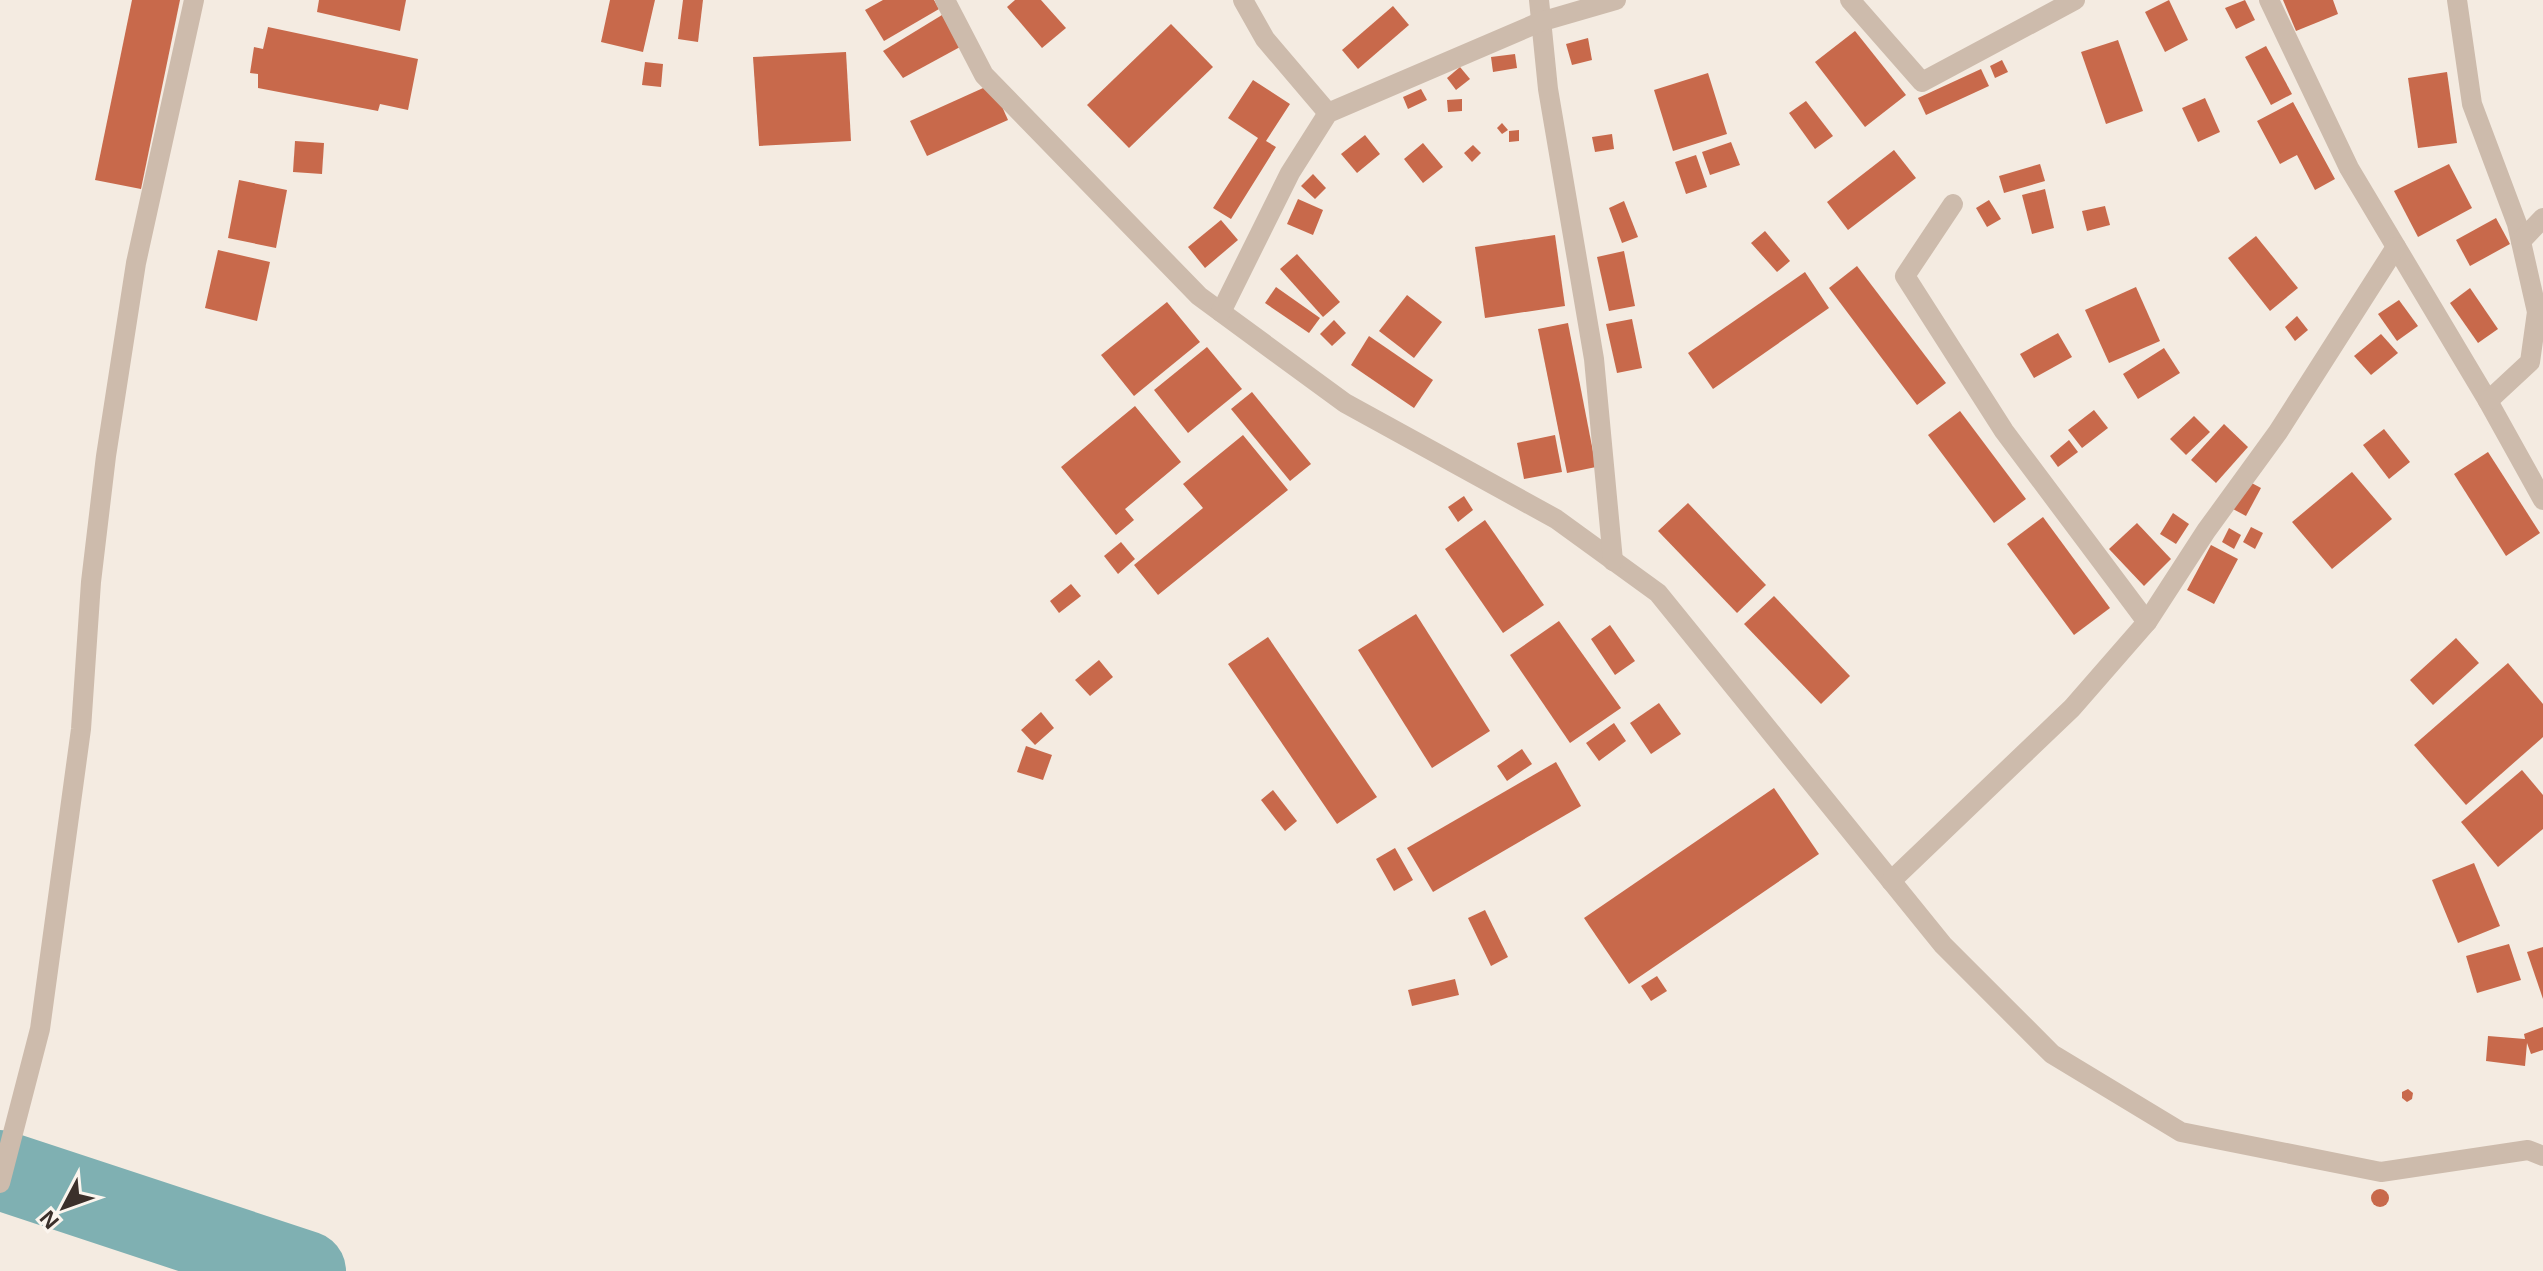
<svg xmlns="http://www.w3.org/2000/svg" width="2543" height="1271" viewBox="0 0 2543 1271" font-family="Arial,sans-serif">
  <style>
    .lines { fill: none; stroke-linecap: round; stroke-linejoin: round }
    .river { stroke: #7fb0b2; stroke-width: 80 }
    .building { fill: #c8694b }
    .minor { stroke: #cdbbac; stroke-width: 20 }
  </style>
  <rect width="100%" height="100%" fill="#f4ebe1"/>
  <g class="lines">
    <path class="river" d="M0,1170L306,1271"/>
  </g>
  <g class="building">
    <path d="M132,0H180L141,189L95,180Z"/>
    <path d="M319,0H406L400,31L317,12Z"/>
    <path d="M610,0H655L643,52L601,42Z"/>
    <path d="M683,0H703L698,42L678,39Z"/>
    <path d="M883,0H934L939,9L884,41L865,10Z"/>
    <path d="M1015,0H1041L1066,28L1042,48L1007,7Z"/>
    <path d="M2169,0L2188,40L2165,52L2145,12Z"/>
    <path d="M2245,0L2255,20L2236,29L2225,8Z"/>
    <path d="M2283,0H2333L2338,14L2296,31Z"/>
    <path d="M1393,6L1409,25L1358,69L1342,50Z"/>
    <path d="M942,15L960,47L903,78L883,51Z"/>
    <path d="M1171,24L1213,67L1129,148L1087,105Z"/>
    <path d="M268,27L418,59L408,110L380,104L378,111L258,88V74L250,73L254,47L263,49Z"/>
    <path d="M1855,31L1906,95L1865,127L1815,62Z"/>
    <path d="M1588,38L1592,60L1572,65L1566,44Z"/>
    <path d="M2118,40L2143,111L2106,124L2081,52Z"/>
    <path d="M2266,46L2292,94L2271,105L2245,57Z"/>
    <path d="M846,52L851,141L759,146L753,57Z"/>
    <path d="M1515,54L1517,68L1493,72L1491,57Z"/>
    <path d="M2002,60L2008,72L1995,78L1990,66Z"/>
    <path d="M645,62L663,64L661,87L642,85Z"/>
    <path d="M1460,67L1470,79L1456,90L1447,78Z"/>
    <path d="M1981,69L1989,86L1926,115L1918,98Z"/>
    <path d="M2447,72L2457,143L2418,148L2408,78Z"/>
    <path d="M1708,73L1727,134L1673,151L1654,90Z"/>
    <path d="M1253,80L1290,104L1266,141L1276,147L1231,219L1213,208L1258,138L1228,118Z"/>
    <path d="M992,84L1008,120L927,156L910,121Z"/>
    <path d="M1421,89L1427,100L1408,109L1403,97Z"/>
    <path d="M2205,98L2220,132L2198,142L2182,108Z"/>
    <path d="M1462,99V111L1448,112L1447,100Z"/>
    <path d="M1806,101L1833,136L1815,149L1789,113Z"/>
    <path d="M2293,102L2335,179L2315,190L2297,155L2280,164L2257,121Z"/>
    <path d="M1502,123L1508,130L1502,134L1497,128Z"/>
    <path d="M1519,130V141L1509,142V131Z"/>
    <path d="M1612,134L1614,149L1595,152L1592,137Z"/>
    <path d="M1365,135L1380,154L1357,173L1341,154Z"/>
    <path d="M295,141L324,143L322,174L293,172Z"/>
    <path d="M1731,142L1740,165L1710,175L1702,152Z"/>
    <path d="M1423,143L1443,167L1423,183L1404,159Z"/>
    <path d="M1473,145L1481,153L1472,162L1464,153Z"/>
    <path d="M1894,150L1916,178L1848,230L1827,202Z"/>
    <path d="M1696,155L1707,187L1686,194L1675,162Z"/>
    <path d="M2040,164L2045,181L2004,193L1999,176Z"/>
    <path d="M2449,164L2472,208L2418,237L2394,191Z"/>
    <path d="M1313,174L1326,188L1315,199L1301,186Z"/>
    <path d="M239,180L287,190L276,248L228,238Z"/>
    <path d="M2045,189L2054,228L2032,234L2022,195Z"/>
    <path d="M1298,199L1323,210L1313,235L1287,224Z"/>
    <path d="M1989,200L2001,219L1987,227L1976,208Z"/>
    <path d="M1624,201L1638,237L1622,243L1609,208Z"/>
    <path d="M2105,206L2110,225L2087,231L2082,211Z"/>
    <path d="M2496,218L2510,244L2470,266L2456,240Z"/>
    <path d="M1221,220L1238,240L1205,268L1188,247Z"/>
    <path d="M1765,231L1790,261L1777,272L1751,243Z"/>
    <path d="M1555,235L1565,306L1485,318L1475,247Z"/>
    <path d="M2256,236L2298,288L2270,311L2228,258Z"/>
    <path d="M218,250L270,262L257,321L205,308Z"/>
    <path d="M1624,251L1635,306L1609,311L1597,257Z"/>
    <path d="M1297,254L1340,302L1323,317L1280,269Z"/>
    <path d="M1857,266L1946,383L1917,405L1829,288Z"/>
    <path d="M1805,272L1829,308L1713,389L1688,353Z"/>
    <path d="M1276,287L1320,318L1309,333L1265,303Z"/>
    <path d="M2136,287L2160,341L2109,363L2085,310Z"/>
    <path d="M2470,288L2498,329L2478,343L2450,303Z"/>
    <path d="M1407,295L1442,322L1414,358L1379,331Z"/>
    <path d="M2399,300L2418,326L2397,341L2378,314Z"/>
    <path d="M1167,302L1200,342L1134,396L1101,355Z"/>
    <path d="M2297,316L2308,330L2295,341L2285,327Z"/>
    <path d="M1632,319L1642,368L1617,373L1606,324Z"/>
    <path d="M1334,320L1346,333L1332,346L1320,334Z"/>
    <path d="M1568,323L1596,467L1567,473L1538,329Z"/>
    <path d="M2058,333L2072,357L2034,378L2020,354Z"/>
    <path d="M2381,334L2398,353L2371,375L2354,356Z"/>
    <path d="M1369,336L1433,380L1414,408L1351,365Z"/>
    <path d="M1207,347L1242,389L1188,433L1154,390Z"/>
    <path d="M2164,348L2180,373L2138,399L2123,374Z"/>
    <path d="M1252,392L1311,464L1290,481L1231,409Z"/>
    <path d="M1135,406L1181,462L1125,509L1134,520L1116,535L1061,467Z"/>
    <path d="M2094,410L2108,428L2082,448L2068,430Z"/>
    <path d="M1960,411L2026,499L1994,523L1928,435Z"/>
    <path d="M2194,416L2210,432L2186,455L2170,439Z"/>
    <path d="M2224,424L2248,447L2216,483L2191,460Z"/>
    <path d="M2384,429L2410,462L2389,479L2363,445Z"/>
    <path d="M1243,435L1288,490L1158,595L1134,565L1203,508L1183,484Z"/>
    <path d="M1555,435L1562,472L1524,479L1517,443Z"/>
    <path d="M2069,440L2078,452L2058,467L2050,456Z"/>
    <path d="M2488,452L2540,533L2506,556L2454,474Z"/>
    <path d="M2352,472L2392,519L2332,569L2292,522Z"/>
    <path d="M2248,481L2261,488L2246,516L2233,509Z"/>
    <path d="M1464,496L1473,510L1458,522L1448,507Z"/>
    <path d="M1688,503L1766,585L1737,613L1658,531Z"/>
    <path d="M2173,513L2189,524L2176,544L2160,534Z"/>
    <path d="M2043,517L2110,608L2074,635L2007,544Z"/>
    <path d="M1485,520L1544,605L1503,633L1445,549Z"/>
    <path d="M2137,523L2171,559L2144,586L2109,549Z"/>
    <path d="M2251,527L2263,533L2255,549L2243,542Z"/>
    <path d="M2229,528L2241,535L2234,549L2222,542Z"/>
    <path d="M1121,542L1135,559L1118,574L1104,556Z"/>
    <path d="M2211,545L2238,559L2214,604L2187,590Z"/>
    <path d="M1071,584L1081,596L1059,613L1050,601Z"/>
    <path d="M1774,596L1850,676L1821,704L1744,624Z"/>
    <path d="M1416,614L1490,731L1432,768L1358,650Z"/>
    <path d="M1559,621L1621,708L1570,743L1510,655Z"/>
    <path d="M1610,625L1635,661L1615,675L1591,639Z"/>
    <path d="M1268,637L1377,797L1337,824L1228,664Z"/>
    <path d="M2456,638L2479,663L2433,705L2410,680Z"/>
    <path d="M1099,660L1113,677L1090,696L1075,680Z"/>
    <path d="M2508,663L2543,704V737L2466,805L2414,745Z"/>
    <path d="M1659,703L1681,734L1651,754L1630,723Z"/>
    <path d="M1041,712L1054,728L1035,745L1021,730Z"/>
    <path d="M1614,723L1626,741L1599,761L1586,743Z"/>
    <path d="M1026,746L1052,755L1043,780L1017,772Z"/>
    <path d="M1522,749L1532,764L1507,781L1497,766Z"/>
    <path d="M1556,762L1581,806L1433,892L1407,848Z"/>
    <path d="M2522,770L2543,795V829L2498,867L2461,822Z"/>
    <path d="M1774,788L1819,854L1629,984L1584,918Z"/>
    <path d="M1273,790L1297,821L1285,831L1261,800Z"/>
    <path d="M1395,848L1413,880L1394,891L1376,859Z"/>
    <path d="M2474,863L2500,926L2458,943L2432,880Z"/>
    <path d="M1485,910L1508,957L1491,966L1468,918Z"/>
    <path d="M2509,944L2521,980L2477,993L2466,956Z"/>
    <path d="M2543,947V999L2527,952Z"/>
    <path d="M1657,976L1667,991L1651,1001L1641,986Z"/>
    <path d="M1455,979L1459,995L1412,1006L1408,990Z"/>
    <path d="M2543,1027V1050L2531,1054L2527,1043L2525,1066L2486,1061L2488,1036L2525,1039L2524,1034Z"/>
    <path d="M2408,1089L2413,1093L2412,1099L2407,1102L2402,1098V1092Z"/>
    <circle cx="2380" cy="1198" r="9"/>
  </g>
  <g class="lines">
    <g class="minor">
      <path d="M945,0L984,75L1199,296L1345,403L1556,519L1658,593L1943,945L2052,1054L2181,1132L2381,1172L2528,1150L2543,1156"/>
      <path d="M1243,0L1265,39L1328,113"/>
      <path d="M1539,0L1548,89L1594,359L1613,561"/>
      <path d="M1850,0L1922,82L2075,0"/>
      <path d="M2269,0L2349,168L2488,401L2543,500"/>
      <path d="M2457,0L2472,104L2517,224L2537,312L2530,362L2488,401"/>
      <path d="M1953,204L1905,276L2004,431L2147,622"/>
      <path d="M2521,241L2543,218"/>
      <path d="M1221,312L1290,173L1328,113L1540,22L1616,0"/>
      <path d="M1891,881L2072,708L2147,622L2206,531L2278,432L2396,247"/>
      <path d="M0,1183L40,1029L81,729L91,582L106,456L136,263L194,0"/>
    </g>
  </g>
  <g transform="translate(64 1207) rotate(229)" stroke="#fbf5ee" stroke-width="6" paint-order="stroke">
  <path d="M0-6L14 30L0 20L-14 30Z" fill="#3b302b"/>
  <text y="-12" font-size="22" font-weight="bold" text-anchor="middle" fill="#3b302b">N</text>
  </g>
</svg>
